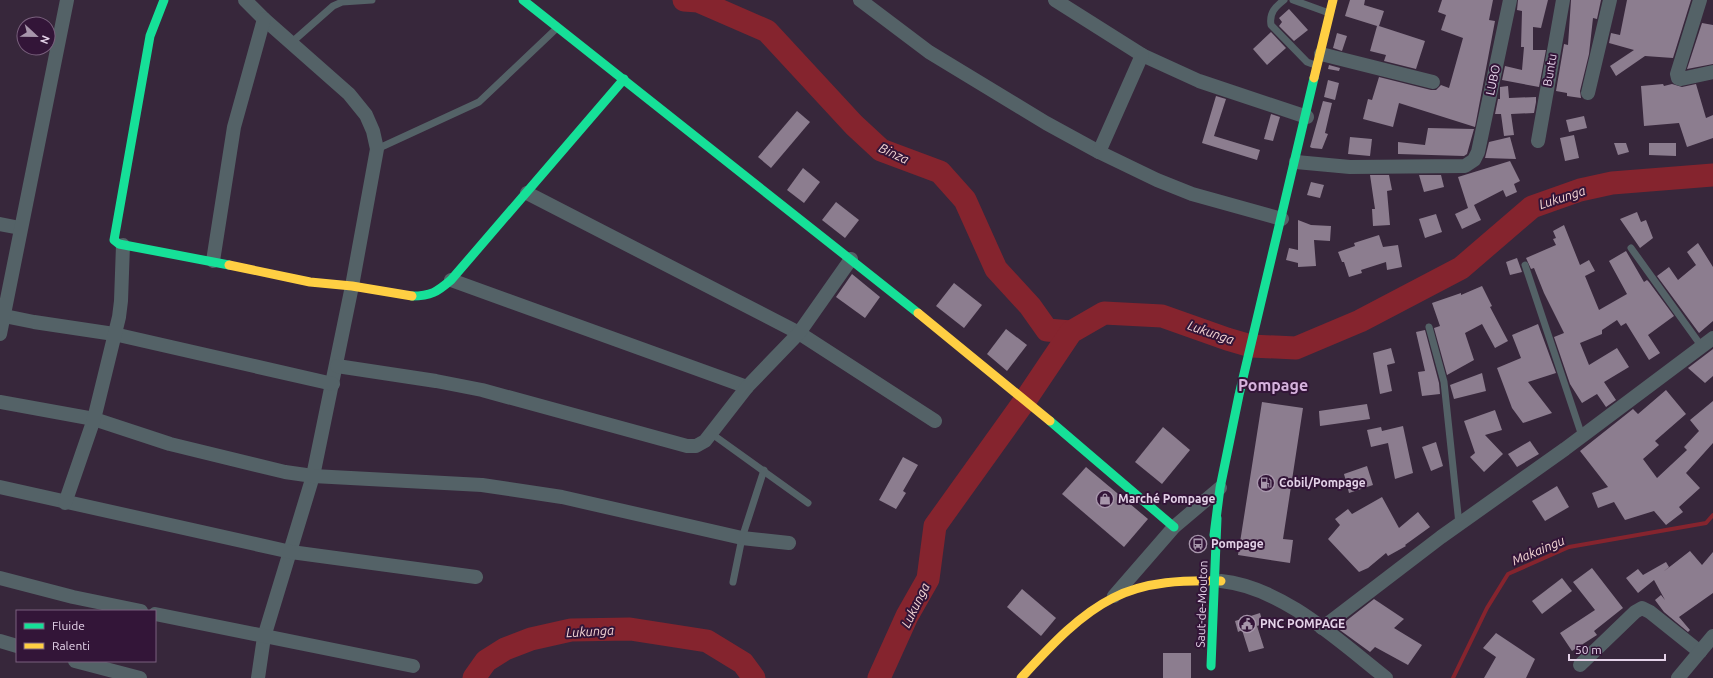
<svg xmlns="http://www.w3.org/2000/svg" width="1713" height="678" viewBox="0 0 1713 678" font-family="Ubuntu,sans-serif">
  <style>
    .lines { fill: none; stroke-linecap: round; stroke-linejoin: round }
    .stream { stroke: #85242e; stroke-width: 4 }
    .river { stroke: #85242e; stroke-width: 23 }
    .building { fill: #8c7d8f }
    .lane { stroke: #546267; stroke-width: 7 }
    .street { stroke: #546267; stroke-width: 14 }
    .fast { stroke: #16e098; stroke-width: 9 }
    .slow { stroke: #ffcf43; stroke-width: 9 }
    .fast-bridge { stroke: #16e098; stroke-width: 9 }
    .labels { text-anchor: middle; stroke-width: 4; stroke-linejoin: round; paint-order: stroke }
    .street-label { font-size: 12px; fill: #e4d2e8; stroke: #331538 }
    .poi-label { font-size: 12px; font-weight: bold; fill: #e4d2e8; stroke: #331538; text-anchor: start }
    .water-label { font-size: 13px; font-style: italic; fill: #f4d6d4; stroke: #331538 }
    .district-label { font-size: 16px; font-weight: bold; fill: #d6b2de; stroke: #331538 }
  </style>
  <rect width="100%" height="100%" fill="#37273b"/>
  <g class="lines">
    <path class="stream" d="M1453,678L1487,608L1508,574L1569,547L1706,523L1713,515"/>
    <g class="river">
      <path d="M684,0L698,1L767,31L854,125L881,150L940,172L965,200L996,269L1030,306L1047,330L1071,332"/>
      <path d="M474,678L486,661L505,649L531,639L571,630L630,629L707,641L743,663L754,678"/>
      <path d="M879,678L907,616L928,579L935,526L1026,399L1071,332L1104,313L1162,316L1227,339L1251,346L1296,348L1360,321L1461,268L1532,207L1580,190L1612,183L1713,175"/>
    </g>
  </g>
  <g class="building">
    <path d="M1350,0H1365L1364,5L1384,11L1379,26L1425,41L1416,69L1384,61L1386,55L1370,51L1377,26L1345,16Z"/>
    <path d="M1442,0H1493L1489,20L1495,21L1475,127L1399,103L1393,127L1363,119L1368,99L1372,100L1379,77L1431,90H1436L1441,85L1449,88L1463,38L1441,30L1446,15L1438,12Z"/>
    <path d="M1518,0H1548L1541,28L1533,27V50H1546L1539,87L1502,80L1505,66L1522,70L1524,47H1521L1522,11L1517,10Z"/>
    <path d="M1571,0H1601L1597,19L1593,18L1589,54L1580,91L1581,98L1567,96V93L1556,91L1564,44L1568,45Z"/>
    <path d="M1627,0H1691L1673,58L1645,56L1616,76L1610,66L1634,50L1609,43L1611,33L1620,35Z"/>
    <path d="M1289,9L1308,30L1294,41L1279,26L1282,22L1279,18Z"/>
    <path d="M1702,23L1713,25V64L1687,69Z"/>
    <path d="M1271,32L1286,48L1267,65L1253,49Z"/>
    <path d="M1337,33L1347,36L1342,51L1333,48Z"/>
    <path d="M1329,65L1340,68L1339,71L1328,69Z"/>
    <path d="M1328,80L1339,83L1335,100L1324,97Z"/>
    <path d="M1663,84L1664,86L1672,84L1682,87L1696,84L1706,118L1713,115V138L1687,147L1679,123L1644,126L1641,86Z"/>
    <path d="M1508,86L1509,98L1536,97V102L1534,113L1511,114L1514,135L1504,136L1501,114H1495L1498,99H1500V87Z"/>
    <path d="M1216,96L1226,99L1214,136L1260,150L1257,160L1202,143Z"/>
    <path d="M1323,101L1332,103L1325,133L1328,134L1322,149L1312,148L1310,147L1312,140Z"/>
    <path d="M797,111L810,122L771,168L758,157Z"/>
    <path d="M1271,114L1280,117L1273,141L1264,139Z"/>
    <path d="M1584,116L1587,128L1569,132L1566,120Z"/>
    <path d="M1428,128L1474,129L1467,154L1464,156L1398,154V142L1425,145Z"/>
    <path d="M1574,135L1579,158L1565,161L1560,138Z"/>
    <path d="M1350,137L1372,139L1370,156L1348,154Z"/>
    <path d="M1510,137L1516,159L1485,158L1489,142Z"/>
    <path d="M1614,143H1626L1629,152L1618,155Z"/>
    <path d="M1649,143H1676V156L1649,155Z"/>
    <path d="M1510,161L1520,181L1514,184L1517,192L1506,197L1503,190L1474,205L1481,220L1462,229L1455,214L1468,208L1458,177Z"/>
    <path d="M803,168L820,182L804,203L787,190Z"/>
    <path d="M1370,175H1389L1392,190L1387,191L1390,225L1373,226L1372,209H1375Z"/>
    <path d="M1419,175H1441L1444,187L1424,192Z"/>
    <path d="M1311,182L1324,185L1320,198L1307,195Z"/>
    <path d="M836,202L859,220L845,238L822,220Z"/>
    <path d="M1637,212L1641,222L1646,220L1653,238L1640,248L1620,219Z"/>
    <path d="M1436,214L1442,232L1425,238L1419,219Z"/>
    <path d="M1298,220L1311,225L1331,226L1330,241L1314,240L1316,266L1298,267V263L1286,260L1289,248L1298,250Z"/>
    <path d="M1564,225L1580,265L1589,260L1595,271L1585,276L1599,310L1627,294L1609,261L1626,251L1644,282L1647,280L1649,282L1674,316L1648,335L1660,353L1649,360L1626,323L1621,326L1617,320L1602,330V334L1580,343L1589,365L1617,348L1629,367L1604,382L1616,400L1606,407L1597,394L1582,403L1570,384L1554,337L1564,333L1544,293L1534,268L1531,269L1526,258L1556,245L1553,239L1556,238L1553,231Z"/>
    <path d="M1379,235L1383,247L1398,245L1402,267L1387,270L1386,262L1361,270L1362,273L1349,277L1344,262H1342L1338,252L1355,246L1354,243Z"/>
    <path d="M1698,243L1713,267V321L1699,333L1657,276L1669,267L1678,280L1696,265L1687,252Z"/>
    <path d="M1517,258L1522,272L1510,275L1506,262Z"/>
    <path d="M852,274L880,297L865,318L836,297Z"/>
    <path d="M954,283L982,305L964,328L936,306Z"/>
    <path d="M1482,286L1492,306L1490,307L1508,341L1495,348L1482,324L1465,333L1474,360L1447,375L1434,328L1440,326L1432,303L1461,293V295Z"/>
    <path d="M1538,324L1556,373L1528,382L1552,413L1523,423L1512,408L1497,368L1521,358L1512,335Z"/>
    <path d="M1006,329L1027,345L1007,371L987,354Z"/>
    <path d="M1425,330L1439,383L1440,394L1422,396L1418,372L1425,371L1416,332Z"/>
    <path d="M1391,348L1395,363L1387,365L1392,391L1380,394L1373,353Z"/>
    <path d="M1713,349V376L1705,383L1688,368Z"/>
    <path d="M1482,373L1486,391L1454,399L1450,385Z"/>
    <path d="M1666,390L1686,414L1655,441L1659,445L1643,459L1657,478L1687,450L1684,447L1699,431L1690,420L1713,401V443L1686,473L1700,488L1679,507L1683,512L1666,525L1654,511L1625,520L1614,502L1598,508L1592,493L1608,487L1580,451L1633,409L1638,414Z"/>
    <path d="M1262,402L1303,408L1283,539L1293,540L1290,563L1238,555Z"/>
    <path d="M1367,404L1370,419L1320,426L1319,411Z"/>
    <path d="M1495,410L1502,430L1485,435L1503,454L1484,472L1470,457L1475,453L1464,421Z"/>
    <path d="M1403,426L1413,473L1395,479L1388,443L1371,447L1367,430L1381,427L1382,431Z"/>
    <path d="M1163,427L1190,450L1162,484L1135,462Z"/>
    <path d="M1530,441L1539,454L1517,467L1508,454Z"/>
    <path d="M1436,442L1443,466L1431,471L1422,447Z"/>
    <path d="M903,457L918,465L903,491L906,493L896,509L879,500Z"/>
    <path d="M1367,466L1373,485L1349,493L1344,474Z"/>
    <path d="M1086,467L1148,519L1124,547L1062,494Z"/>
    <path d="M1557,486L1569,507L1545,521L1532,501Z"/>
    <path d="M1382,497L1399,528L1418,512L1430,527L1405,545L1406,546L1388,556L1386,553L1368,568L1359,572L1328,539L1340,525L1335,519L1348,509L1352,514Z"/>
    <path d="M1690,551L1702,565L1713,552V593L1679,617L1690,630L1688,632L1664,612L1655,600L1661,595L1665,600L1654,580L1638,593L1626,578L1638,569L1643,575L1666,562L1669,567L1663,572Z"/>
    <path d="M1592,568L1623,608L1594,631L1597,635L1572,651L1560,633L1595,610L1573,582Z"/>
    <path d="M1562,578L1572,591L1542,614L1532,601Z"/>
    <path d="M1022,589L1056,618L1041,636L1007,607Z"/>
    <path d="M1374,599L1404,619L1394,628L1422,645L1408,665L1375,647L1370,652L1337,628Z"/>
    <path d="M1260,613L1263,624L1257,626L1264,648L1249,652L1242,630L1238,632L1235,621Z"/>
    <path d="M1496,633L1535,659L1526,678H1484L1496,657L1483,648Z"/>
    <rect x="1163" y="653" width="28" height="25"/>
  </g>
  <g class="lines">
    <g class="lane">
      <path d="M1284,0C1275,7 1269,13 1271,25L1307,62L1315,65"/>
      <path d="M1293,0L1329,13"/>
      <path d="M291,43L333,6L342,2L372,0"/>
      <path d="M377,149L479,102L557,28"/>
      <path d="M1631,248L1702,347"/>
      <path d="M1525,265L1582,436"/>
      <path d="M1429,327L1444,382L1459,524"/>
      <path d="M712,434L808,503"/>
      <path d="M733,582L742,538L764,470"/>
    </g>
    <g class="street">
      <path d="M245,0L264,19L349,94L366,115L373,131L377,149L352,286L313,476L264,637L258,678"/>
      <path d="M860,0L929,52L1046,123L1099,152L1157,180L1192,194L1282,219"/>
      <path d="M1055,0L1142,55L1199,81L1307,117"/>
      <path d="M1700,0L1677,74L1678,78L1681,79L1713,72"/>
      <path d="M1321,54L1433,82"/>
      <path d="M1588,93L1610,0"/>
      <path d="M1538,141L1563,0"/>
      <path d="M1099,152L1142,55"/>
      <path d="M1296,162L1350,167L1465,166L1474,160L1478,152L1510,0"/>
      <path d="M527,193L799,333L935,421"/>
      <path d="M0,224L20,228"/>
      <path d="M213,261L234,127L264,19"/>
      <path d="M451,280L747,387"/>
      <path d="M0,315L34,322L114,334L333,384"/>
      <path d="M0,334L67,0"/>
      <path d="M337,366L436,381L482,390L687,446H696L705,441L747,387L799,333L851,259"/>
      <path d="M0,402L94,419L170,444L285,472L313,476L482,485L562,497L742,538L789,543"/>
      <path d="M0,487L291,552L476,577"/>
      <path d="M65,503L94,419L119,317L121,301L123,245"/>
      <path d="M0,578L73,597L141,611"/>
      <path d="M1221,581C1282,587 1339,641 1386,678"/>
      <path d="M1114,596L1174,527L1220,488"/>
      <path d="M155,614L413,666"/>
      <path d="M1322,628L1441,537L1565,449L1713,338"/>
      <path d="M0,641L17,646"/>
      <path d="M75,661L140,678"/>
      <path d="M1580,665L1635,612L1642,608L1650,612L1700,652"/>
      <path d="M1678,678L1713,636"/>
    </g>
    <g class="fast">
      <path d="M164,0L150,36L114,240L119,244L229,265"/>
      <path d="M523,0L918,313"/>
      <path d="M412,296C431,296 437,292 451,280L624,79"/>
      <path d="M1050,421L1174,527"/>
      <path d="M1214,535L1220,488L1239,395L1314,78"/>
    </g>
    <g class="slow">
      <path d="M1314,78L1333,0"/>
      <path d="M229,265L310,282L352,286L412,296"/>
      <path d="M918,313L1050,421"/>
      <path d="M1021,678C1048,649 1077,616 1113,598C1146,581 1185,580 1221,581"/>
    </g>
    <path class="fast-bridge" d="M1211,666L1217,518"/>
  </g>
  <defs>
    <symbol id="fuel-ring" viewBox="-11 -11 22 22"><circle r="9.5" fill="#331538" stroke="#a796ab" stroke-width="1.5"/><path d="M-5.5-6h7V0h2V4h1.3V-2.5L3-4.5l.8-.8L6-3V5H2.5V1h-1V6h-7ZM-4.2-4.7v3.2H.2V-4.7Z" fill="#a796ab"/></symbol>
    <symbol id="shop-ring" viewBox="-11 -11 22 22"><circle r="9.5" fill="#331538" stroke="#a796ab" stroke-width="1.5"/><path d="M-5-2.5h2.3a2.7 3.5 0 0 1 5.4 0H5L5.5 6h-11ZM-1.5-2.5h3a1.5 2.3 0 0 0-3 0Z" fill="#a796ab"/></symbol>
    <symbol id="bus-ring" viewBox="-11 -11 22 22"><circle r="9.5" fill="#331538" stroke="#a796ab" stroke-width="1.5"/><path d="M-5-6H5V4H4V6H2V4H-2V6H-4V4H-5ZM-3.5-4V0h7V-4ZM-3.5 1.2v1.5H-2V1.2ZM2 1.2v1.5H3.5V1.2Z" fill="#a796ab"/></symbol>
    <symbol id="civic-ring" viewBox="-11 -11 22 22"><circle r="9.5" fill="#331538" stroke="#a796ab" stroke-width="1.5"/><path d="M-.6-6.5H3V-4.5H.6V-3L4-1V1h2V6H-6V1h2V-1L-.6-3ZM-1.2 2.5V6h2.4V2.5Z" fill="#a796ab"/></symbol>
  </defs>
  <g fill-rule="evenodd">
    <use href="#fuel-ring" x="1256" y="473" width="20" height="20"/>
    <use href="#shop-ring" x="1095" y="489" width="20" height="20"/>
    <use href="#bus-ring" x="1188" y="534" width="20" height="20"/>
    <use href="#civic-ring" x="1237" y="614" width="20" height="20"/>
  </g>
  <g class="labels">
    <g class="street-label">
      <text transform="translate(1550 70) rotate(-80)" y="4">Buntu</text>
      <text transform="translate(1493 80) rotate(-78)" y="4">LUBO</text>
      <text transform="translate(1202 604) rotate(-88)" y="4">Saut-de-Mouton</text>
    </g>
    <g class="poi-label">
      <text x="1279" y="487">Cobil/Pompage</text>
      <text x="1118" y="503">Marché Pompage</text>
      <text x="1211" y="548">Pompage</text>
      <text x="1260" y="628">PNC POMPAGE</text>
    </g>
    <g class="water-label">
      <text transform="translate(894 153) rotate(25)" y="5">Binza</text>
      <text transform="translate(1562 197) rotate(-18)" y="5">Lukunga</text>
      <text transform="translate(1211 332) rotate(19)" y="5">Lukunga</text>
      <text transform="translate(1538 550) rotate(-23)" y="5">Makaingu</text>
      <text transform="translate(915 605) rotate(-64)" y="5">Lukunga</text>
      <text transform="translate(590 631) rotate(-3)" y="5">Lukunga</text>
    </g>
    <g class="district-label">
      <text x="1273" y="391">Pompage</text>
    </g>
  </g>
  <rect x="16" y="610" width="140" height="52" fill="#331538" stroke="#7a617e"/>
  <rect x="24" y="623" width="20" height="6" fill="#16e098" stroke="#7a617e"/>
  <text x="52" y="630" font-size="12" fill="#e4d2e8">Fluide</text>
  <rect x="24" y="643" width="20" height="6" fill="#ffcf43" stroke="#7a617e"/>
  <text x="52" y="650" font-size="12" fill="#e4d2e8">Ralenti</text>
  <g transform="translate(36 36) rotate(112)"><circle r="19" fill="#331538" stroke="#7a617e"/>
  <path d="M0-3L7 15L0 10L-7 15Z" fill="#a796ab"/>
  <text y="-6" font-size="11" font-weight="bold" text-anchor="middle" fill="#e4d2e8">N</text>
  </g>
  <path d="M1569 654v6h96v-6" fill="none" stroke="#e4d2e8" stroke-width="2"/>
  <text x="1575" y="654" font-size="12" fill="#e4d2e8" stroke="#331538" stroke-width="3" paint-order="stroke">50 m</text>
</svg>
